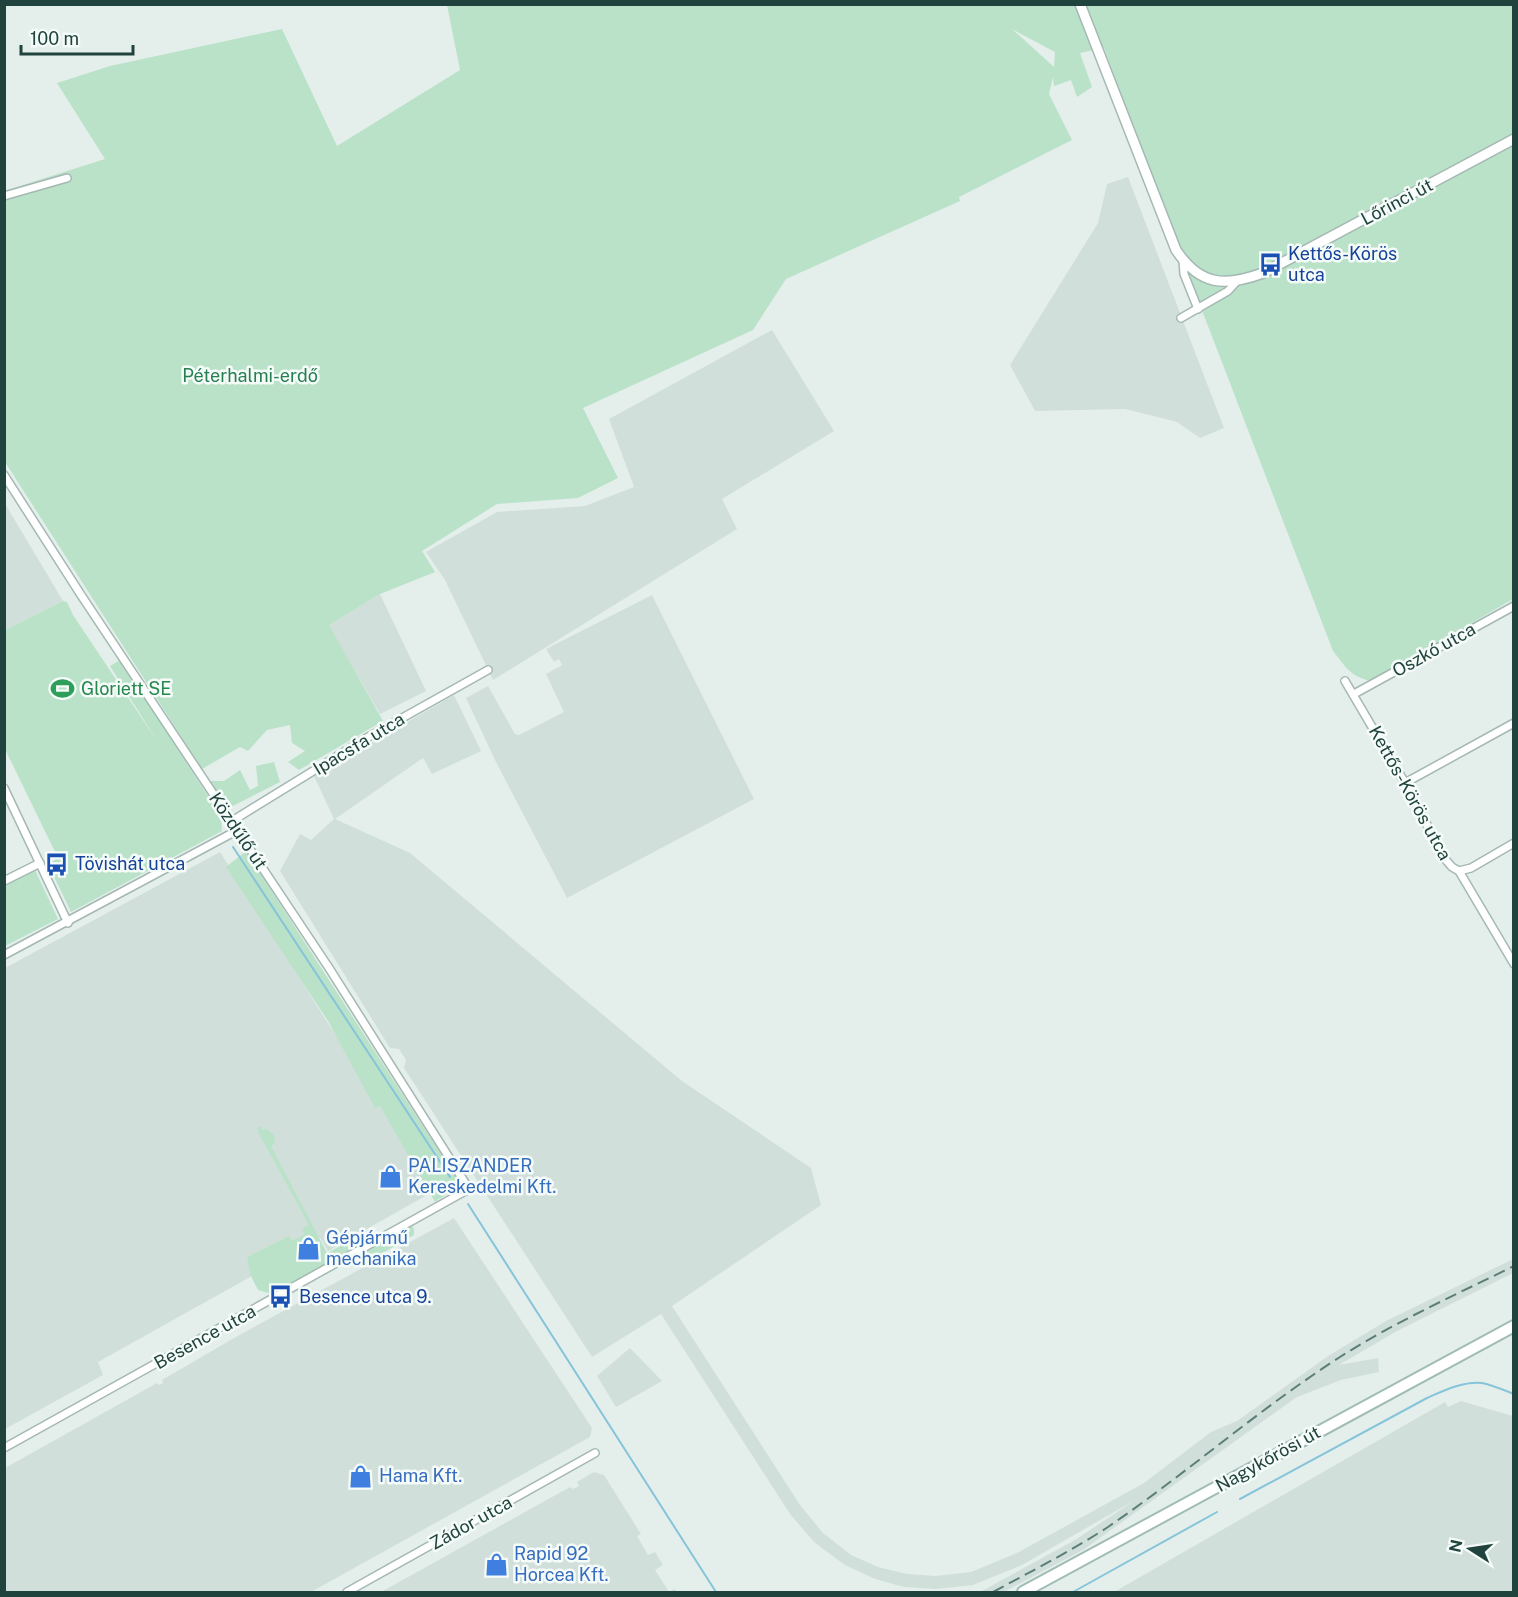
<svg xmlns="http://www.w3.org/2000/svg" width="1518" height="1597" viewBox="0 0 1518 1597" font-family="'Public Sans',sans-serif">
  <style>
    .built { fill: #d1dfda }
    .green { fill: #bae2c9; fill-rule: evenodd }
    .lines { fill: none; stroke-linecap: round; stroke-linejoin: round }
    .stream { stroke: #86c4da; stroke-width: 2 }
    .minor-casing { stroke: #a5b8b3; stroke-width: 10 }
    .tertiary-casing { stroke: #a5b8b3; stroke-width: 12 }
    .secondary-casing { stroke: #a0bcb5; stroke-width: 14 }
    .minor { stroke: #fff; stroke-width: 7 }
    .tertiary { stroke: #fff; stroke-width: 9 }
    .secondary { stroke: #fff; stroke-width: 10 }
    .rail { stroke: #5b7e78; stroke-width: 2; stroke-dasharray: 12 6; stroke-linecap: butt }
    .labels { text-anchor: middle; stroke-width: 5; stroke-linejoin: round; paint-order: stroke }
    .street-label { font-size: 18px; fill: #20433d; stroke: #f5fbf8 }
    .transit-label { font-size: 18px; fill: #164399; stroke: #f5fbf8; text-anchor: start }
    .park-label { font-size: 18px; fill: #267f51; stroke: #f5fbf8 }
    .leisure-label { font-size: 18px; fill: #27864d; stroke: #f5fbf8; text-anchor: start }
    .shop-label { font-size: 18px; fill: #366cbe; stroke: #f5fbf8; text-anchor: start }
  </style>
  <rect width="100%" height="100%" fill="#e4efeb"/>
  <g class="built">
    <path d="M1128,177L1224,428L1200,438L1177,422L1125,409L1035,411L1010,365L1098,223L1107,184Z"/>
    <path d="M772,330L834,431L722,499L737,529L493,680L445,580L426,552L497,512L585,506L634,487L609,419Z"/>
    <path d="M4,502L63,601L5,630H4Z"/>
    <path d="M380,594L426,691L380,714L328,625Z"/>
    <path d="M652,595L754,799L567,898L496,762L466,698L488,686L515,734L519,735L564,712L546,674L562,665L559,659L554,662L546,649Z"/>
    <path d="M454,695L481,751L432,774L423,758L335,819L410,853L682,1081L811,1168L821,1205L672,1306L800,1505L823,1533L851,1555L878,1567L907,1574L936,1576L971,1572L1017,1553L1144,1483L1211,1432L1237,1421L1328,1356L1386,1321L1513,1259V1273L1397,1331L1339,1365L1378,1358L1379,1372L1341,1380L1297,1397L1083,1550L1004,1592H980L1075,1540L1135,1500L1022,1565L973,1585L936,1589L904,1587L875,1579L845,1565L815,1543L790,1514L661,1314L592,1357L404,1068L406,1060L399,1049L390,1048L280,871L300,834L311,840L334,819L314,776Z"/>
    <path d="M220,852L434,1191L328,1251L320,1238L98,1362L103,1375L5,1429V968Z"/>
    <path d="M454,1218L592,1428L590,1437L311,1592H5V1468L157,1383L159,1385L163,1383L162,1380L234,1338Z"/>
    <path d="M630,1348L662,1381L616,1407L597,1376Z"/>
    <path d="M1461,1401L1513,1416V1592H1114L1445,1402L1448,1407Z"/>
    <path d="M594,1472L604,1475L641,1534L637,1536L648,1555L655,1552L663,1565L655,1570L669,1592L675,1589L676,1592H381L570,1487L573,1489L579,1486L577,1482Z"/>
  </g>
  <g class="green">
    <path d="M447,5H1513V599L1372,681C1350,677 1346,667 1333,651L1183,261L1104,48L1080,53L1092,87L1077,97L1071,80L1054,86L1053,77L1049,94L1072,140L959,197L960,201L786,279L753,330L583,408L618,478L578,498L497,504L422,551L435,572L380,594L329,625L383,721L299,770L288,762L305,751L292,743L290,725L267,730L248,751L240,747L202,769L5,462L4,191L105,159L57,83L110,66L282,29L337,146L460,70ZM1012,29L1055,52L1054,67Z"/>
    <path d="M63,601L67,602L73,615L157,741L110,666L120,660L221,816L222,831L71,912L48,864L58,858L5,749V630Z"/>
    <path d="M274,762L280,782L233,806C221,805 216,791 210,781H224L240,770L250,790L258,786L256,766Z"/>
    <path d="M246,851L455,1176C457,1192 446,1194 435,1202L380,1106L375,1108L328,1021L226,867Z"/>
    <path d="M35,870L58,919L5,946V886Z"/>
    <path d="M261,1126L263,1130L267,1129L274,1135L275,1143L271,1146L327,1253L348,1242V1253L272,1294L258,1290L251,1276L247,1257L289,1236L292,1241L305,1234L302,1229L309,1225L258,1132L259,1131L257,1128Z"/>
    <path d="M412,1225L414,1230V1235L360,1266H356L351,1261Z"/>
  </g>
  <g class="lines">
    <g class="stream">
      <path d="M233,847L450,1177"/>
      <path d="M468,1204L716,1592"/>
      <path d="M1240,1499L1427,1398C1443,1391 1463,1381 1482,1383C1492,1385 1504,1390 1514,1394"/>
      <path d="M1073,1592L1217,1512"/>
    </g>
    <defs>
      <g id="minor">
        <path d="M4,196L67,178"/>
        <path d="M1183,261L1184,274L1198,309"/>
        <path d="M1181,318L1228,291L1237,281"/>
        <path d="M4,475L81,595L329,968L469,1189L4,1448"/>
        <path d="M1345,681L1405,783L1445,859L1452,867L1459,871L1514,964"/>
        <path d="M1354,694L1514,606"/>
        <path d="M1405,783L1514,723"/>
        <path d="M4,788L68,923"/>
        <path d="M232,821L370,736L488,670"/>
        <path d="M1459,871L1471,868L1514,843"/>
        <path d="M4,881L40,863"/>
        <path d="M4,955L238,830"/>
        <path d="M347,1592L595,1453"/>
      </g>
      <path id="tertiary" d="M1080,4L1176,250C1200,286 1225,287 1263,273L1514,139"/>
      <path id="secondary" d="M1023,1592L1514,1326"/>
    </defs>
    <use href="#minor" class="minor-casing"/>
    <use href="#tertiary" class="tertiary-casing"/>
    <use href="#secondary" class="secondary-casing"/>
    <use href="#minor" class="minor"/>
    <use href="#tertiary" class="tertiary"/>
    <use href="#secondary" class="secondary"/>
    <path class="rail" d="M993,1592C1032,1571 1071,1551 1108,1527C1187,1473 1259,1409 1340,1357C1395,1322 1455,1295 1514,1266"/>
  </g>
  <defs>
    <symbol id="bus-bare" viewBox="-9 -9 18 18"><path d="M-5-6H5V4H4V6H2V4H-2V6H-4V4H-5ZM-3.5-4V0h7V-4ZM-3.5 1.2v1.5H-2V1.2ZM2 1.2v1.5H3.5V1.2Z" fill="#1a4fb4" stroke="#f5fbf8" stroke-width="2.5" paint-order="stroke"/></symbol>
    <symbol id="stadium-bare" viewBox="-9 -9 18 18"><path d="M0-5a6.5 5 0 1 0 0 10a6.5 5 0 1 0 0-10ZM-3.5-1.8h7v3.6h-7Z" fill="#2e9e5b" stroke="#f5fbf8" stroke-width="2.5" paint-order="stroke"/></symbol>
    <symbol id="shop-bare" viewBox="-9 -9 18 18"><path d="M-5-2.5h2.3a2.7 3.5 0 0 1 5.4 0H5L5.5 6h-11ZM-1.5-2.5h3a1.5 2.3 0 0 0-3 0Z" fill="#3f7fe0" stroke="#f5fbf8" stroke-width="2.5" paint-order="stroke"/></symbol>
  </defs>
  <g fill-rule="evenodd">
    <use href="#bus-bare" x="1254" y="248" width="33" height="33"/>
    <use href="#stadium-bare" x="46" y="672" width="33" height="33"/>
    <use href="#bus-bare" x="40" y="848" width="33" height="33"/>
    <use href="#shop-bare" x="374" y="1160" width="33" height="33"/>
    <use href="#shop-bare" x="292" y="1232" width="33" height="33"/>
    <use href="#bus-bare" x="264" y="1280" width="33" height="33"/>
    <use href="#shop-bare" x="344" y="1460" width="33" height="33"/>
    <use href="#shop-bare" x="480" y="1548" width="33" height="33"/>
  </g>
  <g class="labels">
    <g class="street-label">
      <text transform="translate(1397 202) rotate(-28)" y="6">Lőrinci út</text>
      <text transform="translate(1434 650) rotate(-29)" y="6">Oszkó utca</text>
      <text transform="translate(359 744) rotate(-31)" y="6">Ipacsfa utca</text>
      <text transform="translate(1410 793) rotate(61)" y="6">Kettős-Körös utca</text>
      <text transform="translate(238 831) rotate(56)" y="6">Közdűlő út</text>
      <text transform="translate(205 1337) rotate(-29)" y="6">Besence utca</text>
      <text transform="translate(1268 1459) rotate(-29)" y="6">Nagykőrösi út</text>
      <text transform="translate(471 1523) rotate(-29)" y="6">Zádor utca</text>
    </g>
    <g class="transit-label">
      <text x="1288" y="260">Kettős-Körös<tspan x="1288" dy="21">utca</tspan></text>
      <text x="75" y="870">Tövishát utca</text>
      <text x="299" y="1303">Besence utca 9.</text>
    </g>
    <g class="park-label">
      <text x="250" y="382">Péterhalmi-erdő</text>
    </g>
    <g class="leisure-label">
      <text x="81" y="695">Gloriett SE</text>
    </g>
    <g class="shop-label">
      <text x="408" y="1172">PALISZANDER<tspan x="408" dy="21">Kereskedelmi Kft.</tspan></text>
      <text x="326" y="1244">Gépjármű<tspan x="326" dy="21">mechanika</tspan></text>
      <text x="379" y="1482">Hama Kft.</text>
      <text x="514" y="1560">Rapid 92<tspan x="514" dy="21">Horcea Kft.</tspan></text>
    </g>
  </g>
  <rect width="1518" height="1597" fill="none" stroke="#20433d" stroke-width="12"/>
  <g transform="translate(1470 1549) rotate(282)" stroke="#f5fbf8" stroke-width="4.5" paint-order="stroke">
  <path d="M0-4.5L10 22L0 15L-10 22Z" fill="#20433d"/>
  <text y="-9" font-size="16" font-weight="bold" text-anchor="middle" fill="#20433d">N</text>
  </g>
  <path d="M21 45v9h112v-9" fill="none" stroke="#20433d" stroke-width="3"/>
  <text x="30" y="45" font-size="18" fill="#20433d" stroke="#f5fbf8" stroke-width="4.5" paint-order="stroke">100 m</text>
</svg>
